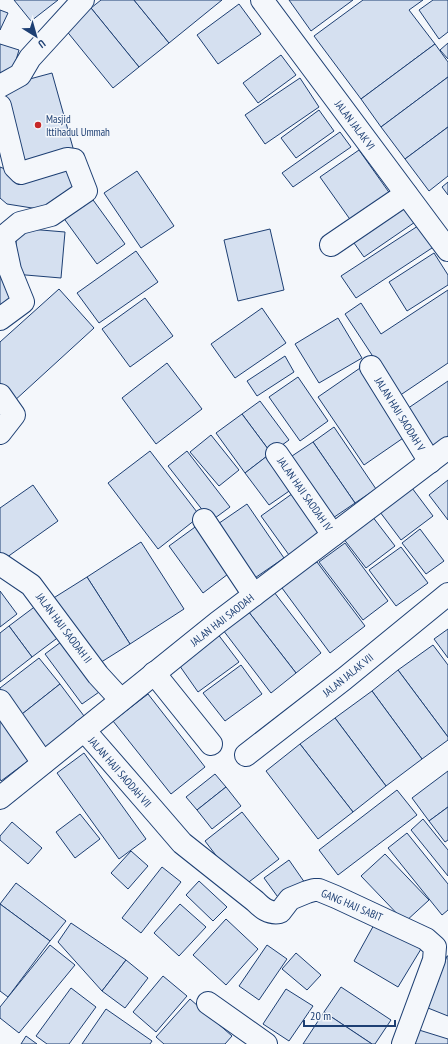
<svg xmlns="http://www.w3.org/2000/svg" width="448" height="1044" viewBox="0 0 448 1044" font-family="'PT Sans Narrow',sans-serif">
  <style>
    .building { fill: #d5e0f0; stroke: #1d3f73 }
    .lines { fill: none; stroke-linecap: round; stroke-linejoin: round }
    .street-casing { stroke: #1d3f73; stroke-width: 24 }
    .street { stroke: #f4f7fb; stroke-width: 22 }
    .poi-dot { fill: #c62828; stroke: #f4f7fb; stroke-width: 1.5 }
    .labels { text-anchor: middle; stroke-width: 3; stroke-linejoin: round; paint-order: stroke }
    .poi-label { font-size: 11px; fill: #1d3f73; stroke: #f4f7fb; text-anchor: start }
    .street-label { font-size: 11px; fill: #1d3f73; stroke: #f4f7fb }
  </style>
  <rect width="100%" height="100%" fill="#f4f7fb"/>
  <g class="building">
    <path d="M14,0H58L31,21Z"/>
    <path d="M101,0H134L169,43L139,67L91,8Z"/>
    <path d="M134,0H222L169,43Z"/>
    <path d="M289,0H353L311,31Z"/>
    <path d="M363,0H423L409,10L435,44L361,99L314,36Z"/>
    <path d="M433,0H448V32L439,39L419,10Z"/>
    <path d="M239,4L261,34L218,64L197,35Z"/>
    <path d="M91,8L139,67L113,88L65,29Z"/>
    <path d="M0,10L8,13L0,30Z"/>
    <path d="M448,43V59L440,50Z"/>
    <path d="M0,44L19,50L11,77L0,73Z"/>
    <path d="M435,44L448,62V77L381,127L361,99Z"/>
    <path d="M281,55L296,75L258,103L243,83Z"/>
    <path d="M52,73L75,155L21,171L0,87Z"/>
    <path d="M448,77V127L405,159L381,127Z"/>
    <path d="M300,78L319,107L265,144L245,115Z"/>
    <path d="M319,110L334,131L296,158L281,138Z"/>
    <path d="M448,127V176L429,191L405,159Z"/>
    <path d="M340,132L351,147L293,187L282,173Z"/>
    <path d="M359,150L393,198L354,225L320,177Z"/>
    <path d="M67,160L84,190L51,211L7,204L0,198V167L25,177Z"/>
    <path d="M137,171L174,226L141,248L104,193Z"/>
    <path d="M448,182V195L442,187Z"/>
    <path d="M88,193L125,244L97,264L60,213Z"/>
    <path d="M403,198L418,220L364,257L349,236Z"/>
    <path d="M421,224L435,246L356,298L341,276Z"/>
    <path d="M17,228L65,232L61,278L14,274Z"/>
    <path d="M270,229L284,290L238,301L224,240Z"/>
    <path d="M136,251L158,282L99,323L77,293Z"/>
    <path d="M434,253L448,275V285L407,311L389,282Z"/>
    <path d="M0,266L18,300L0,309Z"/>
    <path d="M59,289L94,328L13,402L0,388V342Z"/>
    <path d="M448,290V363L399,396L345,314L361,303L381,334Z"/>
    <path d="M145,298L173,336L130,367L102,329Z"/>
    <path d="M262,308L286,343L235,378L211,344Z"/>
    <path d="M338,318L362,358L319,383L295,344Z"/>
    <path d="M285,356L294,372L257,396L247,381Z"/>
    <path d="M167,363L202,409L156,444L122,398Z"/>
    <path d="M363,366L409,434L364,465L318,397Z"/>
    <path d="M298,377L328,421L300,441L269,397Z"/>
    <path d="M448,381V436L427,451L401,413Z"/>
    <path d="M260,401L289,440L271,453L242,414Z"/>
    <path d="M242,414L271,453L245,473L216,433Z"/>
    <path d="M334,427L376,489L355,503L313,442Z"/>
    <path d="M211,435L239,470L219,486L190,452Z"/>
    <path d="M313,442L355,503L327,522L286,460Z"/>
    <path d="M150,451L200,516L158,549L108,483Z"/>
    <path d="M187,451L230,507L211,521L168,466Z"/>
    <path d="M271,453L295,487L269,505L245,473Z"/>
    <path d="M448,480V520L429,495Z"/>
    <path d="M33,485L58,521L3,560L0,556V508Z"/>
    <path d="M412,488L433,516L401,540L380,512Z"/>
    <path d="M296,491L324,530L289,555L261,516Z"/>
    <path d="M247,504L284,558L249,582L212,528Z"/>
    <path d="M372,516L395,546L366,568L343,538Z"/>
    <path d="M202,522L236,568L203,593L169,546Z"/>
    <path d="M420,529L444,561L426,574L402,543Z"/>
    <path d="M141,542L184,609L130,644L87,577Z"/>
    <path d="M345,543L388,601L363,620L319,562Z"/>
    <path d="M401,547L428,583L396,606L369,570Z"/>
    <path d="M317,562L365,626L330,653L282,588L284,580Z"/>
    <path d="M87,577L130,644L95,666L52,599Z"/>
    <path d="M0,591L17,614L0,627Z"/>
    <path d="M274,592L321,653L296,673L248,611Z"/>
    <path d="M37,605L60,636L32,657L9,626Z"/>
    <path d="M248,611L296,673L271,693L223,630Z"/>
    <path d="M9,626L32,657L0,682V633Z"/>
    <path d="M448,629V658L434,639Z"/>
    <path d="M217,633L239,662L198,692L177,662Z"/>
    <path d="M65,639L102,690L82,704L45,654Z"/>
    <path d="M433,645L448,665V737L398,670Z"/>
    <path d="M39,658L60,684L17,718L0,696V688Z"/>
    <path d="M241,665L262,694L225,721L203,693Z"/>
    <path d="M398,670L448,737V740L422,759L372,691Z"/>
    <path d="M60,684L87,720L44,753L17,718Z"/>
    <path d="M372,691L422,759L386,786L335,718Z"/>
    <path d="M148,694L205,767L171,794L113,721Z"/>
    <path d="M0,708L36,755L1,781L0,779Z"/>
    <path d="M335,718L386,786L353,812L300,744Z"/>
    <path d="M300,744L353,812L318,839L266,771Z"/>
    <path d="M84,753L146,839L119,859L57,773Z"/>
    <path d="M448,771V807L429,821L412,798Z"/>
    <path d="M215,774L226,787L197,810L186,797Z"/>
    <path d="M226,787L241,806L212,829L197,810Z"/>
    <path d="M397,790L417,815L338,875L319,850Z"/>
    <path d="M448,807V840L445,842L429,821Z"/>
    <path d="M242,812L279,859L241,888L205,841Z"/>
    <path d="M80,814L100,839L75,858L56,832Z"/>
    <path d="M423,819L448,850V876L411,830Z"/>
    <path d="M12,822L42,848L28,864L0,840V836Z"/>
    <path d="M407,833L448,884V910L442,915L388,848Z"/>
    <path d="M131,851L148,866L128,889L111,873Z"/>
    <path d="M385,854L429,900L405,922L361,876Z"/>
    <path d="M289,860L305,883L280,900L264,878Z"/>
    <path d="M162,867L181,882L141,933L122,918Z"/>
    <path d="M199,881L227,907L213,921L186,895Z"/>
    <path d="M16,883L66,921L50,941L0,904Z"/>
    <path d="M0,904L50,941L8,997L0,991Z"/>
    <path d="M180,904L206,927L179,956L154,933Z"/>
    <path d="M226,919L258,949L226,985L193,955Z"/>
    <path d="M71,923L126,960L102,991L58,942Z"/>
    <path d="M375,923L421,949L398,987L354,961Z"/>
    <path d="M50,945L75,965L19,1033L0,1018V1007Z"/>
    <path d="M267,945L287,959L259,1000L239,986Z"/>
    <path d="M296,953L321,975L307,990L282,969Z"/>
    <path d="M447,956H448V1016L428,1008Z"/>
    <path d="M126,960L148,978L125,1008L102,991Z"/>
    <path d="M163,976L187,996L156,1032L133,1012Z"/>
    <path d="M341,987L391,1020L375,1044H372L324,1012Z"/>
    <path d="M71,988L96,1007L69,1044H47L36,1036Z"/>
    <path d="M286,989L313,1006L289,1041L263,1024Z"/>
    <path d="M190,999L232,1036L225,1044H164L156,1037Z"/>
    <path d="M106,1009L152,1041L150,1044H82Z"/>
    <path d="M324,1012L372,1044H303Z"/>
    <path d="M419,1030L448,1039V1044H415Z"/>
    <path d="M26,1036L37,1044H21Z"/>
  </g>
  <g class="lines">
    <defs>
      <g id="street">
        <path d="M262,0L448,250"/>
        <path d="M0,86L20,75L30,58L83,0"/>
        <path d="M0,106L15,167L21,173L67,159L74,160L86,191L51,215L20,223L3,237L10,270L23,302L0,319"/>
        <path d="M331,245L406,194"/>
        <path d="M371,367L430,462"/>
        <path d="M0,395L14,415L0,433"/>
        <path d="M277,454L333,535"/>
        <path d="M204,520L254,595"/>
        <path d="M0,564L31,585L98,675L121,700"/>
        <path d="M154,673L211,744"/>
        <path d="M0,701L43,763"/>
        <path d="M84,730L157,814L182,843L255,901C262,908 269,914 280,912L290,899L307,892L314,890H319L336,897L426,939L435,947L434,960L403,1044"/>
        <path d="M246,755L344,679L448,594"/>
        <path d="M0,798L217,623L448,448"/>
        <path d="M208,1003L266,1044"/>
      </g>
    </defs>
    <use href="#street" class="street-casing"/>
    <use href="#street" class="street"/>
  </g>
  <circle class="poi-dot" cx="38" cy="125" r="4"/>
  <g class="labels">
    <g class="poi-label">
      <text x="46" y="123">Masjid<tspan x="46" dy="13">Ittihadul Ummah</tspan></text>
    </g>
    <g class="street-label">
      <text transform="translate(355 125) rotate(53)" y="4">JALAN JALAK VI</text>
      <text transform="translate(400 414) rotate(58)" y="4">JALAN HAJI SAODAH V</text>
      <text transform="translate(305 494) rotate(55)" y="4">JALAN HAJI SAODAH IV</text>
      <text transform="translate(222 620) rotate(-38)" y="4">JALAN HAJI SAODAH</text>
      <text transform="translate(64 628) rotate(53)" y="4">JALAN HAJI SAODAH II</text>
      <text transform="translate(348 675) rotate(-39)" y="4">JALAN JALAK VII</text>
      <text transform="translate(120 772) rotate(49)" y="4">JALAN HAJI SAODAH VII</text>
      <text transform="translate(352 905) rotate(23)" y="4">GANG HAJI SABIT</text>
    </g>
  </g>
  <g transform="translate(36 36) rotate(143)" stroke="#f4f7fb" stroke-width="3" paint-order="stroke">
  <path d="M0-3L7 15L0 10L-7 15Z" fill="#1d3f73"/>
  <text y="-6" font-size="11" font-weight="bold" text-anchor="middle" fill="#1d3f73">U</text>
  </g>
  <path d="M304 1020v6h91v-6" fill="none" stroke="#1d3f73" stroke-width="2"/>
  <text x="310" y="1020" font-size="12" fill="#1d3f73" stroke="#f4f7fb" stroke-width="3" paint-order="stroke">20 m</text>
</svg>
